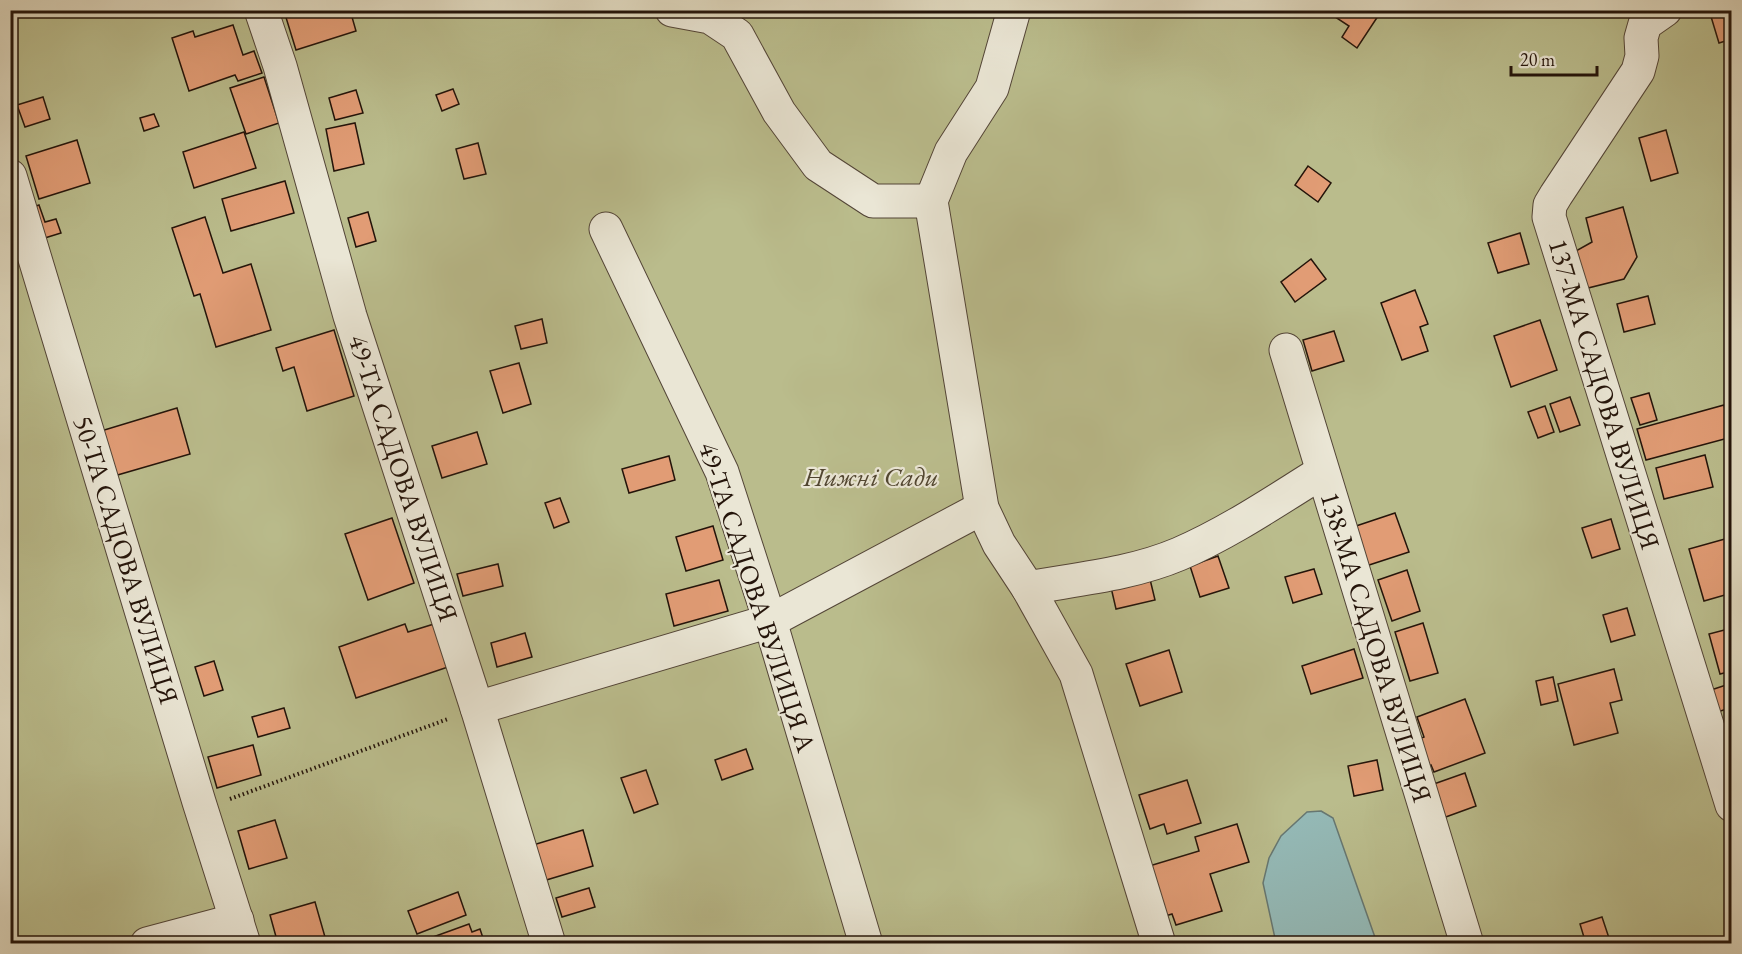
<svg xmlns="http://www.w3.org/2000/svg" width="1742" height="954" viewBox="0 0 1742 954" font-family="'EB Garamond',serif">
  <style>
    .green { fill: #babc8c; stroke: #6f684b; stroke-width: 1.5 }
    .water { fill: #94b9b6; stroke: #677771; stroke-width: 1.5 }
    .building { fill: #e19c75; stroke: #24140a; stroke-width: 1.5 }
    .lines { fill: none; stroke-linecap: round; stroke-linejoin: round }
    .minor-casing { stroke: #534537; stroke-width: 35 }
    .path { stroke: #24140a; stroke-width: 4; stroke-dasharray: 1.5 3; stroke-linecap: butt }
    .minor { stroke: #eae6d5; stroke-width: 33 }
    .labels { text-anchor: middle; stroke-width: 4.5; stroke-linejoin: round; paint-order: stroke }
    .street-label { font-size: 27px; fill: #24140a; stroke: #eae6d5 }
    .park-label { font-size: 27px; font-style: italic; fill: #514631; stroke: #eae6d5 }
  </style>
  <rect width="100%" height="100%" fill="#dfd8be"/>
  <filter id="stains"><feTurbulence type="fractalNoise" baseFrequency=".00333" numOctaves="4"/><feColorMatrix values="0 0 0 0 .2 0 0 0 0 .09 0 0 0 0 .02 0 0 0 .5 -.17"/></filter>
  <radialGradient id="worn" r=".72"><stop offset=".6" stop-color="#630" stop-opacity="0"/><stop offset="1" stop-color="#630" stop-opacity=".3"/></radialGradient>
  <rect class="green" x="11" y="11" width="1720" height="932"/>
  <path class="water" d="M1321,811L1333,818L1377,943H1276L1263,883L1269,858L1281,836L1307,812Z"/>
  <g class="building">
    <path d="M287,10H350L356,31L296,50L284,11Z"/>
    <path d="M1382,10L1357,48L1342,37L1349,26L1326,11Z"/>
    <path d="M1709,10H1732V39L1719,43Z"/>
    <path d="M233,25L243,55L254,51L262,73L238,81L235,75L189,91L172,38L193,31L195,37Z"/>
    <path d="M264,77L279,123L246,134L230,88Z"/>
    <path d="M453,89L459,104L442,111L436,95Z"/>
    <path d="M356,90L363,113L335,120L329,98Z"/>
    <path d="M43,97L50,119L25,127L17,105Z"/>
    <path d="M154,114L159,126L144,131L140,118Z"/>
    <path d="M355,123L364,164L334,171L326,129Z"/>
    <path d="M1666,130L1678,173L1651,181L1639,138Z"/>
    <path d="M244,132L256,168L194,188L183,152Z"/>
    <path d="M77,140L90,183L39,199L26,156Z"/>
    <path d="M478,143L486,174L464,179L456,149Z"/>
    <path d="M1308,166L1331,183L1318,202L1295,185Z"/>
    <path d="M285,181L294,213L231,231L222,199Z"/>
    <path d="M39,205L45,222L56,219L61,233L35,241L25,210Z"/>
    <path d="M1623,207L1637,257L1624,279L1584,289L1574,252L1592,242L1586,218Z"/>
    <path d="M368,212L376,241L356,247L348,218Z"/>
    <path d="M205,217L223,273L251,264L271,330L216,347L200,294L194,296L172,228Z"/>
    <path d="M1520,233L1529,264L1498,273L1488,243Z"/>
    <path d="M1311,259L1326,279L1295,302L1281,282Z"/>
    <path d="M1415,290L1428,324L1420,327L1428,351L1402,360L1381,303Z"/>
    <path d="M1648,296L1655,324L1624,332L1617,304Z"/>
    <path d="M542,319L547,343L521,349L515,326Z"/>
    <path d="M1540,320L1557,370L1511,387L1494,336Z"/>
    <path d="M334,330L354,396L307,411L294,367L283,371L276,348Z"/>
    <path d="M1334,331L1344,361L1312,371L1303,340Z"/>
    <path d="M519,363L531,404L503,413L490,371Z"/>
    <path d="M1649,393L1657,420L1640,425L1631,398Z"/>
    <path d="M1570,397L1580,425L1560,432L1550,404Z"/>
    <path d="M1724,405L1732,437L1646,460L1637,429Z"/>
    <path d="M1545,406L1554,432L1538,438L1528,412Z"/>
    <path d="M177,408L190,454L114,476L101,431Z"/>
    <path d="M477,432L487,464L442,478L432,446Z"/>
    <path d="M1705,455L1713,487L1664,499L1656,468Z"/>
    <path d="M669,456L675,480L629,493L622,469Z"/>
    <path d="M560,498L569,522L554,528L545,503Z"/>
    <path d="M1395,513L1409,552L1366,566L1353,527Z"/>
    <path d="M392,518L414,583L368,600L345,534Z"/>
    <path d="M1611,519L1620,549L1592,558L1582,528Z"/>
    <path d="M713,526L723,560L686,571L676,537Z"/>
    <path d="M1732,537V593L1704,601L1689,549Z"/>
    <path d="M1218,556L1229,588L1200,597L1190,566Z"/>
    <path d="M498,564L503,586L463,596L457,574Z"/>
    <path d="M1314,569L1322,594L1293,603L1285,577Z"/>
    <path d="M1407,570L1420,611L1392,621L1378,580Z"/>
    <path d="M1149,575L1155,600L1116,609L1110,583Z"/>
    <path d="M719,580L728,611L674,626L666,594Z"/>
    <path d="M1627,608L1635,635L1611,642L1603,615Z"/>
    <path d="M1423,623L1438,673L1410,681L1395,632Z"/>
    <path d="M405,624L408,632L434,624L448,667L356,698L339,647Z"/>
    <path d="M1732,628V671L1720,674L1709,634Z"/>
    <path d="M525,633L532,657L497,667L491,643Z"/>
    <path d="M1354,649L1363,678L1311,694L1302,666Z"/>
    <path d="M1169,650L1182,692L1140,706L1126,664Z"/>
    <path d="M214,661L223,690L204,696L195,667Z"/>
    <path d="M1614,669L1622,700L1610,703L1618,733L1574,745L1558,684Z"/>
    <path d="M1553,677L1558,701L1541,705L1536,681Z"/>
    <path d="M1732,683V707L1715,713L1708,691Z"/>
    <path d="M1465,699L1485,753L1434,772L1431,765L1423,768L1413,741L1424,737L1417,717Z"/>
    <path d="M284,708L290,728L258,737L252,717Z"/>
    <path d="M253,745L261,775L217,788L208,757Z"/>
    <path d="M746,749L753,769L722,780L715,760Z"/>
    <path d="M1377,760L1383,790L1354,796L1348,766Z"/>
    <path d="M646,770L658,804L634,813L621,778Z"/>
    <path d="M1465,773L1476,806L1443,818L1431,785Z"/>
    <path d="M1187,780L1201,823L1167,834L1164,824L1150,829L1139,795Z"/>
    <path d="M275,820L287,858L249,869L238,831Z"/>
    <path d="M1237,824L1249,862L1210,874L1222,911L1176,925L1172,914L1162,917L1146,867L1199,851L1195,837Z"/>
    <path d="M583,830L593,866L543,881L533,845Z"/>
    <path d="M589,888L595,907L562,917L556,898Z"/>
    <path d="M458,892L466,915L417,934L408,911Z"/>
    <path d="M315,902L327,944H278L270,915Z"/>
    <path d="M1602,917L1611,944H1586L1580,924Z"/>
    <path d="M469,924L472,932L480,929L485,944H423L422,941Z"/>
    <path d="M1732,935V944H1708Z"/>
  </g>
  <g class="lines">
    <defs>
      <g id="minor">
        <path d="M261,10L280,66L350,316L477,708L549,944"/>
        <path d="M672,10L710,17L737,35L779,112L818,165L873,201H931"/>
        <path d="M1665,10L1645,24L1641,38L1642,56L1638,71L1556,195L1550,205L1549,217L1732,805"/>
        <path d="M10,176L199,802L244,944"/>
        <path d="M931,201L982,508L999,544L1028,588L1076,674L1159,944"/>
        <path d="M931,201L951,152L992,88L1014,10"/>
        <path d="M606,229L722,472L770,621L866,944"/>
        <path d="M1286,350L1467,944"/>
        <path d="M1028,588C1078,579 1132,574 1179,554C1230,532 1275,501 1322,472"/>
        <path d="M477,708L770,621L982,508"/>
        <path d="M147,944L237,920"/>
      </g>
    </defs>
    <use href="#minor" class="minor-casing"/>
    <path class="path" d="M230,799L448,719"/>
    <use href="#minor" class="minor"/>
  </g>
  <g class="labels">
    <g class="street-label">
      <text transform="translate(1604 394) rotate(73)" y="9">137-МА САДОВА ВУЛИЦЯ</text>
      <text transform="translate(403 478) rotate(72)" y="9">49-ТА САДОВА ВУЛИЦЯ</text>
      <text transform="translate(126 560) rotate(73)" y="9">50-ТА САДОВА ВУЛИЦЯ</text>
      <text transform="translate(757 597) rotate(72)" y="9">49-ТА САДОВА ВУЛИЦЯ А</text>
      <text transform="translate(1376 647) rotate(73)" y="9">138-МА САДОВА ВУЛИЦЯ</text>
    </g>
    <g class="park-label">
      <text x="871" y="486">Нижні Сади</text>
    </g>
  </g>
  <rect width="1742" height="954" fill="none" stroke="#dfd8be" stroke-width="36"/>
  <rect x="12" y="12" width="1718" height="930" fill="none" stroke="#24140a" stroke-width="3"/>
  <rect x="18" y="18" width="1706" height="918" fill="none" stroke="#24140a" stroke-width="1.5"/>
  <path d="M1511 66v9h86v-9" fill="none" stroke="#24140a" stroke-width="3"/>
  <text x="1520" y="66" font-size="18" fill="#24140a" stroke="#eae6d5" stroke-width="4.5" paint-order="stroke">20 m</text>
  <rect width="100%" height="100%" filter="url(#stains)"/>
  <rect width="100%" height="100%" fill="url(#worn)"/>
</svg>
